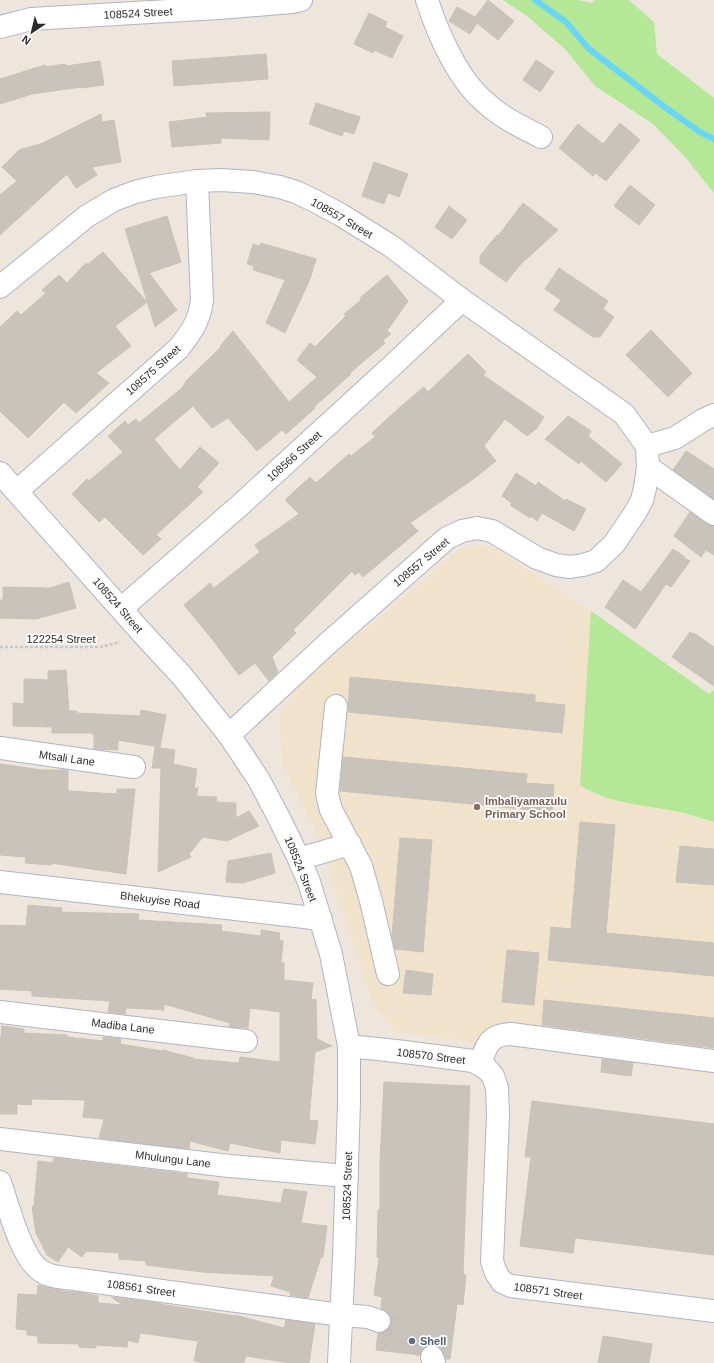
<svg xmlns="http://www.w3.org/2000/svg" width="714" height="1363" viewBox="0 0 714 1363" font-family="Arial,sans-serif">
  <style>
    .education { fill: #f1e3cb }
    .green { fill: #b4e896 }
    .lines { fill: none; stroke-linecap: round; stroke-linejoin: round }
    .stream { stroke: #69d6f7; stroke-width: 6 }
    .building { fill: #c9c4bb; stroke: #cac2b6 }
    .minor-tunnel { stroke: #c7c1b9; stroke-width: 22; stroke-dasharray: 22 11; stroke-linecap: butt }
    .minor-casing { stroke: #b1b4c0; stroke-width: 24 }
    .path { stroke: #c8c8c8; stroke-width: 2.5; stroke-dasharray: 3 2; stroke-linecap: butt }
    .minor { stroke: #fff; stroke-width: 22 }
    .education-dot { fill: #8d6e63; stroke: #fff; stroke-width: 1.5 }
    .service-dot { fill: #5c6f8a; stroke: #fff; stroke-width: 1.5 }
    .labels { text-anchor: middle; stroke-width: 3.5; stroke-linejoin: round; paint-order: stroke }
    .street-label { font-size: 11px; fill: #2b2b2b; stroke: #fff }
    .education-label { font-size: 11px; font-weight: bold; fill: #785e54; stroke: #fff; text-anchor: start }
    .service-label { font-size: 11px; font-weight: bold; fill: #4e5e75; stroke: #fff; text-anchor: start }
  </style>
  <rect width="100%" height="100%" fill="#eee6dd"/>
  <path class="education" d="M491,545L591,611L580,785L714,822V1075L508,1045L443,1039L395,1031L373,1005L319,838L283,766L278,716L312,670L379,618L441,565L460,548Z"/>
  <g class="green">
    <path d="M503,0H578L592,3L594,0H629L654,22L657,54L714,98V193L685,157L653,124L595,86L565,49L527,16Z"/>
    <path d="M591,611L709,694L714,690V822C704,819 694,816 684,813C650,805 609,805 580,785Z"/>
  </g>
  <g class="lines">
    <path class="stream" d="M535,0L566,22L589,49L666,108L700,132L714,139"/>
  </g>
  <g class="building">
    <path d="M488,0L514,21L498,40L477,23L470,34L449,21L457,7L475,17Z"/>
    <path d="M369,13L387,22L385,27L403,36L392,58L374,50L373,53L354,44Z"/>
    <path d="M266,54L268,79L174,86L172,61Z"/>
    <path d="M536,60L554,72L540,92L523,80Z"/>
    <path d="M100,61L104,85L81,88V87L32,94L0,104V79L45,65V67L65,64L66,66Z"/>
    <path d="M316,103L360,117L354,134L344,131L342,136L309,124Z"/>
    <path d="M270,112L269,140L221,138V143L172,147L169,122L207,117L206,113Z"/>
    <path d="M101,114L102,122L114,120L121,162L92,167L97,175L76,188L67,174L0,235V195L17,181L2,167L19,150L43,143Z"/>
    <path d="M620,123L640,140L606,181L595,173L593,176L559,148L578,124L603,144Z"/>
    <path d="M374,162L408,174L399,197L388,193L384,204L362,196Z"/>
    <path d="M630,185L655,205L639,225L614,206Z"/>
    <path d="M523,203L558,230L520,265L506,282L480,263V256L497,235L498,236Z"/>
    <path d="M449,206L467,220L452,239L435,227Z"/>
    <path d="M167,216L181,262L149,273L177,310L155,327L125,229Z"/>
    <path d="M261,243L316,259L310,279L285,333L266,323L285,280L253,270L254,266L247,264L253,244L260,246Z"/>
    <path d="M103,252L147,302L115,326L131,346L96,373L109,383L76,413L64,402L28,438L0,411V327L17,311L21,315L46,293L42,290L59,275L67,283L86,263L87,265Z"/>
    <path d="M559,268L608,301L603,309L614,317L600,337H593L554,310L561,300L545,289Z"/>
    <path d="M387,275L408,301L387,331L391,334L383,340L385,343L350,373L351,374L314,407L315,408L286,434L282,430L257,451L228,418L212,428L193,406L154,439L180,470L200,447L219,463L197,487L203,492L156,535L161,539L143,555L105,517L99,522L72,494L87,479L89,481L123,452L108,436L125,421L128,425L136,419L139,423L182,388L187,380L221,347L220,346L233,331L289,402L317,377L297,360L310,343L315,347L346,316L344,314L361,300L360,298Z"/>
    <path d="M651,330L692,373L668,397L626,355Z"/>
    <path d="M468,354L486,372L483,375L544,417L537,428L527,436L505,419L484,446L496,461L476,477L410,523L418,531L363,577L359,572L355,575L352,571L293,630L296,633L272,657L278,672L269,681L255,663L239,675L212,639L184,605L210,583L214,588L260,552L255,545L299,514L285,500L310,477L316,483L349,454L351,456L375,437L372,433L399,408L424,387L428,392Z"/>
    <path d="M568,416L591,431L588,436L622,464L606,482L581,461L579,464L545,439Z"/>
    <path d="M686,451L714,469V499L673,470Z"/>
    <path d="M516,473L536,486L538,482L565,501L566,499L586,509L574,531L542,513L537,521L531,516L530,518L510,505L512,503L502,496Z"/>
    <path d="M690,512L707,524L714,526V555L706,550L701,557L674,536Z"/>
    <path d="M673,549L685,557L684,558L690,561L671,587L666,584L635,629L605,607L623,580L641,592Z"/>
    <path d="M69,582L76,608L36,619L0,618V600H3V587L50,588Z"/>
    <path d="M690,632L693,634L694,633L714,647V686L672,657Z"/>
    <path d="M66,670L69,711H77V713L140,716L141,710L166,715L160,747L118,740V750L94,749V735H93V733H52V727L13,726V703L24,704V679L48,680V671Z"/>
    <path d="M350,677L535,695V702L565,705L562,733L348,712Z"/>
    <path d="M155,747L175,750L173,764L197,769L194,788H198L196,796L217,797L216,802L236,803V818L249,811L259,826L227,841L203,837L189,854L191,857L158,872L161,768H152Z"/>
    <path d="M343,757L527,774L526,783L554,785L552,812L340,791Z"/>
    <path d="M0,764L42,770H68V791L117,794V789H135L126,874L51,863V865L25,863L26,857L0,855Z"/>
    <path d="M580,822L615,825L606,933L714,943V976L548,960L551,927L571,929Z"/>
    <path d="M400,838L432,840L423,952L395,949L392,935Z"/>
    <path d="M680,846L714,849V885L676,882Z"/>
    <path d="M271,853L275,873L243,883L226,882L228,861Z"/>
    <path d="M28,905L62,908L61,912L139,914L138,920L222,925L221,931L261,936V930L280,933L279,940L283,941L281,963H284V980L313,983L311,1000L316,999L317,1039L332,1046L315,1052L309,1120L318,1121L315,1144L281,1140L280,1153L230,1143L228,1151L190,1141L189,1149L99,1138L104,1119L83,1117L85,1100L32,1099L31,1105L17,1104V1114H0V1045L2,1026L24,1029V1033L67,1035V1037L103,1041V1037L121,1039L120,1044L162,1051L163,1050L193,1058V1059L239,1063L240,1057L280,1062V1012L250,1008L248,1028L232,1027L229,1026L230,1023L164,1004V1010L126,1008L125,1014L108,1012L110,1001L32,996V991L0,989V925L26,926Z"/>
    <path d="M507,950L539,953L534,1005L502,1002Z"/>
    <path d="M406,970L433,974L431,995L403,993Z"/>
    <path d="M544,1000L714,1018V1048L542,1025Z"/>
    <path d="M602,1059L633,1063L631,1076L601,1072Z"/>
    <path d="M384,1082L470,1086L463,1274L466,1275L463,1305L457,1304L450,1359H446L441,1348L434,1345H428L423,1348L420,1355L376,1350L378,1333H382L387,1330L391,1326V1319L388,1313L381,1308L382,1297L374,1295L379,1257H377L378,1210H380V1161Z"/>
    <path d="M532,1101L714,1124V1255L575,1238L573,1253L520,1246L531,1157H525Z"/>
    <path d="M54,1158L187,1174V1178L219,1182L217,1195L281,1203L284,1189L307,1192L301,1223L327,1226L323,1257H321L308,1298L290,1295V1292L271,1286L274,1276L202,1272L146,1265V1261L119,1259V1253L86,1251L82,1257L68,1247L58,1262L47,1255L36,1233L32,1207L34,1206L38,1161L53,1163Z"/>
    <path d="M38,1285L61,1290V1291L77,1292L98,1296V1303L123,1305L111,1297L160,1303V1304L235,1316V1315L284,1328L286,1320L315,1324L309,1363H290L246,1356L244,1363H205L194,1361L198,1341L140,1333L138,1343L128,1340L127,1347L96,1345V1348L79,1347V1344L38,1343V1336L27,1335V1330L16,1329L18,1294L37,1295Z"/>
    <path d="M603,1336L652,1344L649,1363H598Z"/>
  </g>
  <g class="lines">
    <path class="minor-tunnel" d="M379,1321C405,1329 415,1336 432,1357"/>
    <defs>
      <g id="minor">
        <path d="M427,0C438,34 458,80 486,103C502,118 522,127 541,137"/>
        <path d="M0,27L31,19L219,8L292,2L301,0"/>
        <path d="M0,287L87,216L114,200L135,192L156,187L197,181L221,180L253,182L280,187L296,192L313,200L341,215L391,246L462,300L624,414L647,446L648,467L645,488L642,500L635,513L614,544L596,561L583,565L570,567L556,565L537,558L492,531L477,528L462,531L447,538L327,644L229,735"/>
        <path d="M647,446L675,438L703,420L714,415"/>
        <path d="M648,467L714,514"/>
        <path d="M0,473L144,635L182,676L229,735L259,780L279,818L299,859L309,882L331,954L349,1046V1103L344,1257L339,1363"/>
        <path d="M17,491L179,348C192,331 199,322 202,300L197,181"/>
        <path d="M122,608L238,507L393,365L462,300"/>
        <path d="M336,706L327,794L331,810L361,866L371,901L388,974"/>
        <path d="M0,748L134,767"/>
        <path d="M299,859L350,844"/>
        <path d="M0,882L321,919"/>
        <path d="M0,1012L246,1041"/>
        <path d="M349,1046L405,1052L473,1061L486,1068L493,1076L497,1088L498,1115L492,1261L496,1273L502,1282L511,1286L714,1311"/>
        <path d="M480,1064C487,1045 488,1035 511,1034L714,1061"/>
        <path d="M0,1139L229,1166L347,1176"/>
        <path d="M0,1182C8,1205 21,1258 41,1271C50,1277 63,1278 74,1279L341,1315L368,1317L379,1321"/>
        <path d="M432,1357L434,1363"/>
      </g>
    </defs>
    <use href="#minor" class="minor-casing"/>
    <path class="path" d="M0,647H101L120,642"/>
    <use href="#minor" class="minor"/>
  </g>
  <circle class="education-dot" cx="477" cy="807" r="4"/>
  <circle class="service-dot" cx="412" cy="1341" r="4"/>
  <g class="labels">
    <g class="street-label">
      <text transform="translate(138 13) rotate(-3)" y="4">108524 Street</text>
      <text transform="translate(342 218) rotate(30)" y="4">108557 Street</text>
      <text transform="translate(153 370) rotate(-42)" y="4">108575 Street</text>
      <text transform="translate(294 456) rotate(-42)" y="4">108566 Street</text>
      <text transform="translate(421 562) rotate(-40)" y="4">108557 Street</text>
      <text transform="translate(118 605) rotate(49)" y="4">108524 Street</text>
      <text x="61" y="643">122254 Street</text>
      <text transform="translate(67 758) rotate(8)" y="4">Mtsali Lane</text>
      <text transform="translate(301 869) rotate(68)" y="4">108524 Street</text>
      <text transform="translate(160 900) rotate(7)" y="4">Bhekuyise Road</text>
      <text transform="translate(123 1026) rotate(7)" y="4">Madiba Lane</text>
      <text transform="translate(431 1056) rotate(7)" y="4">108570 Street</text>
      <text transform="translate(173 1159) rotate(7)" y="4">Mhulungu Lane</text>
      <text transform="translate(347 1186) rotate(-88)" y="4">108524 Street</text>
      <text transform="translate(141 1288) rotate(8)" y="4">108561 Street</text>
      <text transform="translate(548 1291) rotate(8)" y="4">108571 Street</text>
    </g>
    <g class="education-label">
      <text x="485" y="805">Imbaliyamazulu<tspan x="485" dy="13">Primary School</tspan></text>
    </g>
    <g class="service-label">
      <text x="420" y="1345">Shell</text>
    </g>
  </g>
  <g transform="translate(32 32) rotate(215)" stroke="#ffffff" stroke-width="3" paint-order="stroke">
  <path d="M0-3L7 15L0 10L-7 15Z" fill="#2b2b2b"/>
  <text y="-6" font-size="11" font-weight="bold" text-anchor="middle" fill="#2b2b2b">N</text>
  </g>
</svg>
